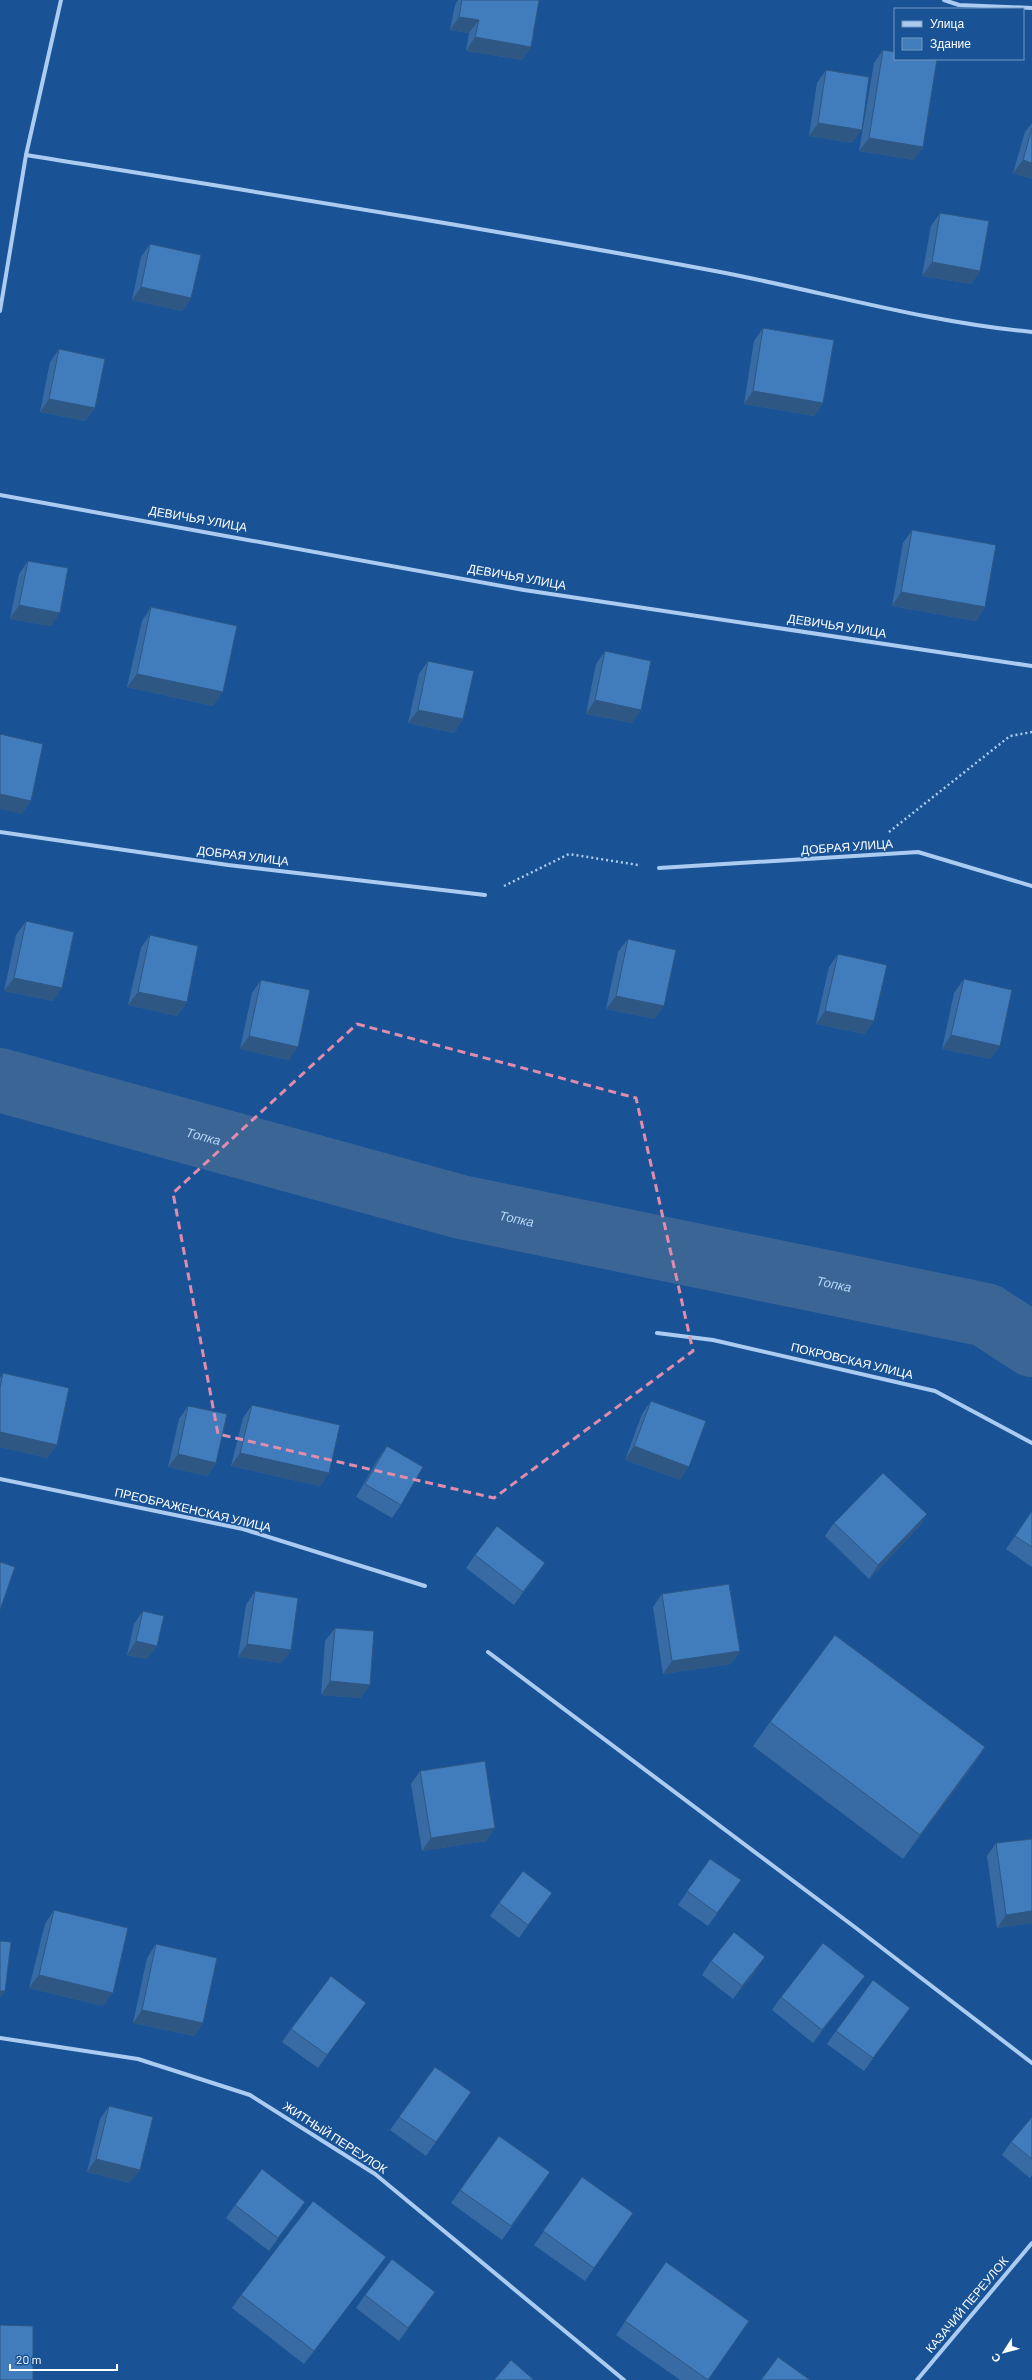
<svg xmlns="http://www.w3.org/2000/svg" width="1032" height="2380" viewBox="0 0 1032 2380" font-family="Barlow,sans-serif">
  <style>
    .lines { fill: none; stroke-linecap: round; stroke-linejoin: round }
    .river { stroke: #3b6595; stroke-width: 64 }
    .path { stroke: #abccf0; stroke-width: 2.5; stroke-dasharray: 2 3; stroke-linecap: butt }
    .street { stroke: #abccf0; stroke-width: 4 }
    .wall { fill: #386ba3 }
    .shaded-wall { fill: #2e5784 }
    .building { fill: #417cbd; stroke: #2e5784 }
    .marked { fill: none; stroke: #e08cad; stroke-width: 3; stroke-dasharray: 8 5; stroke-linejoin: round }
    .labels { text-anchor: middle; stroke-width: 3; stroke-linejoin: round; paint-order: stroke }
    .street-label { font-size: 12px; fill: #fff; stroke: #195396 }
    .water-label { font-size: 13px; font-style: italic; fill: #b7d6f7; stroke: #195396 }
  </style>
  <rect width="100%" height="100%" fill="#195396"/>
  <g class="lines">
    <path class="river" id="s1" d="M0,1080L461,1207L986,1315L1032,1345"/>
    <g class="path">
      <path d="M889,832L1010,736L1032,732"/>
      <path d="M504,886L569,854L638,865"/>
    </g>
    <g class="street">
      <path d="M944,0L959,5L1032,8"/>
      <path d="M26,155C256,192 486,228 715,271C821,291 924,322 1032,332"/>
      <path d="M0,311L26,155L61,0"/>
      <path d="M0,495L524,590L1032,666"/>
      <path d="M0,832L228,865L485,895"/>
      <path d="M659,868L918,852L1032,886"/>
      <path d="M657,1333L713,1340L935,1391L1032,1443"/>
      <path d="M0,1479L243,1529L425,1586"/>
      <path d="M488,1652L856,1928L1032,2063"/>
      <path d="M0,2038L138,2059L250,2095L375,2174L624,2380"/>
      <path d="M917,2380L1032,2243"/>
    </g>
  </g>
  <g class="wall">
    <path d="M458,0H539L531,47L522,60L466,51L469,33L450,30L455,5Z"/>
    <path d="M883,50L914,160L859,151L874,63Z"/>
    <path d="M826,70L852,143L809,136L817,83Z"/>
    <path d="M1032,123V179L1013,173L1025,132Z"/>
    <path d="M940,213L980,271L971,284L922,276L931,226Z"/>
    <path d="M150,244L191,298L182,311L132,300L141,257Z"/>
    <path d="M763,328L823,403L814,416L744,404L754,341Z"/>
    <path d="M59,349L95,408L85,421L40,412L50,362Z"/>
    <path d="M912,530L985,607L976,621L892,606L903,543Z"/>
    <path d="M28,561L51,626L10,619L19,574Z"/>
    <path d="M151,607L213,706L127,687L142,621Z"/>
    <path d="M605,651L632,723L586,714L596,664Z"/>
    <path d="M428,661L463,719L454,733L408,723L419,674Z"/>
    <path d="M26,921L53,1001L4,991L16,935Z"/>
    <path d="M150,935L187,1002L177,1016L128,1005L141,948Z"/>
    <path d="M628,939L655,1019L606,1009L618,952Z"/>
    <path d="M838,954L865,1034L816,1024L829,967Z"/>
    <path d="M964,979L991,1059L942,1049L954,993Z"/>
    <path d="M261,980L289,1060L240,1049L252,993Z"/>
    <path d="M3,1373L57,1445L47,1458L0,1447V1378Z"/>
    <path d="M651,1401L680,1480L625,1460L642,1414Z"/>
    <path d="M252,1405L329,1473L320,1486L231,1466L243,1418Z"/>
    <path d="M188,1406L216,1463L207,1476L168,1467L179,1419Z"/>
    <path d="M387,1446L401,1505L392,1518L356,1497L378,1459Z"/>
    <path d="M1032,1511V1567L1006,1549Z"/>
    <path d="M927,1514L918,1528L869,1579L825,1536L834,1523Z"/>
    <path d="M475,1555L545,1563L514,1605L466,1568Z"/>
    <path d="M255,1591L282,1663L238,1657L246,1605Z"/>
    <path d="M662,1594L740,1651L731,1664L663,1674L653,1607Z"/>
    <path d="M143,1611L157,1646L147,1659L127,1655L134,1624Z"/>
    <path d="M335,1628L361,1698L321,1695L325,1641Z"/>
    <path d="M770,1722L985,1747L969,1771L903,1859L753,1746Z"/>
    <path d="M420,1771L486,1841L422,1851L411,1784Z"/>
    <path d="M1032,1839V1923L997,1928L987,1856L996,1843Z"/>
    <path d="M710,1859L741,1880L708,1926L678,1905Z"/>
    <path d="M552,1893L519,1938L490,1916L499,1903Z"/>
    <path d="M54,1910L103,2006L29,1988L45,1924Z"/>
    <path d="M156,1944L203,2023L194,2036L133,2023L147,1958Z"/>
    <path d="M711,1961L756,1971L733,1999L702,1975Z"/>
    <path d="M855,1989L813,2043L772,2010L781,1997Z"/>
    <path d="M366,2003L318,2068L282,2042L291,2029Z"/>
    <path d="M910,2008L864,2071L827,2044L836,2031Z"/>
    <path d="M435,2067L471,2092L426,2156L390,2130Z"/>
    <path d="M109,2106L130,2183L87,2172L100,2119Z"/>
    <path d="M1032,2117V2175L1030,2178L1002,2155L1011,2142Z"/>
    <path d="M499,2136L550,2172L502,2240L451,2203Z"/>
    <path d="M582,2177L633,2213L585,2281L534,2245Z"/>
    <path d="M305,2202L269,2251L226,2218L235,2205Z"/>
    <path d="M666,2262L749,2321L707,2380H680L616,2335Z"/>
    <path d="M376,2270L304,2364L232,2308L241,2295Z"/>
    <path d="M365,2295L426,2305L399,2341L356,2308Z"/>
  </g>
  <g class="shaded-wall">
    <path d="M459,17L479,20L469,33L450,30Z"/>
    <path d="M475,37L531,47L522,60L466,51Z"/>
    <path d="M818,123L862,130L852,143L809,136Z"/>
    <path d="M869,138L923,147L914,160L859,151Z"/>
    <path d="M1023,160L1032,163V179L1013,173Z"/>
    <path d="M932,262L980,271L971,284L922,276Z"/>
    <path d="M141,287L191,298L182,311L132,300Z"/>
    <path d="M753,391L823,403L814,416L744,404Z"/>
    <path d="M49,399L95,408L85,421L40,412Z"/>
    <path d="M901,592L985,607L976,621L892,606Z"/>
    <path d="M19,605L60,613L51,626L10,619Z"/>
    <path d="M137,674L223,692L213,706L127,687Z"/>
    <path d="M595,700L641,710L632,723L586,714Z"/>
    <path d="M418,710L463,719L454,733L408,723Z"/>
    <path d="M0,794L31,801L22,814L0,809Z"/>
    <path d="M14,978L62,988L53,1001L4,991Z"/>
    <path d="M138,992L187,1002L177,1016L128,1005Z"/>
    <path d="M616,996L664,1006L655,1019L606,1009Z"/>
    <path d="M825,1011L874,1021L865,1034L816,1024Z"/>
    <path d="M951,1035L1000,1046L991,1059L942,1049Z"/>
    <path d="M249,1036L298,1047L289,1060L240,1049Z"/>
    <path d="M0,1432L57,1445L47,1458L0,1447Z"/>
    <path d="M634,1446L689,1467L680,1480L625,1460Z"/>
    <path d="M240,1453L329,1473L320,1486L231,1466Z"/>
    <path d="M178,1454L216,1463L207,1476L168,1467Z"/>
    <path d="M927,1514L918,1528L869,1579L878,1565Z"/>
    <path d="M545,1563L536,1576L514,1605L523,1592Z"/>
    <path d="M136,1641L157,1646L147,1659L127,1655Z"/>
    <path d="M247,1644L291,1650L282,1663L238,1657Z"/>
    <path d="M740,1651L731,1664L663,1674L672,1661Z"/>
    <path d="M330,1681L370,1685L361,1698L321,1695Z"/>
    <path d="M985,1747L969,1771L903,1859L920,1835Z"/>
    <path d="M495,1828L486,1841L422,1851L431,1838Z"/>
    <path d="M552,1893L543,1906L519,1938L528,1925Z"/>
    <path d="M1032,1911V1923L997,1928L1006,1915Z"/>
    <path d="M765,1957L756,1971L733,1999L742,1986Z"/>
    <path d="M39,1975L113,1993L103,2006L29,1988Z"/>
    <path d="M865,1976L855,1989L813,2043L822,2030Z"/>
    <path d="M0,1991H5L0,1998Z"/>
    <path d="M366,2003L357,2016L318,2068L327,2055Z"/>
    <path d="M910,2008L901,2021L864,2071L873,2058Z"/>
    <path d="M142,2010L203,2023L194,2036L133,2023Z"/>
    <path d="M96,2159L140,2170L130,2183L87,2172Z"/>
    <path d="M305,2202L296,2215L269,2251L278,2238Z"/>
    <path d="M435,2292L426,2305L399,2341L408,2328Z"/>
  </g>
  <g class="building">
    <path d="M462,0H539L531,47L475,37L479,20L459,17Z"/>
    <path d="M883,50L895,52V59H937L923,147L869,138Z"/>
    <path d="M826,70L869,77L862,130L818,123Z"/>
    <path d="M1032,128V163L1023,160Z"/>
    <path d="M940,213L989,221L980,271L932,262Z"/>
    <path d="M150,244L201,255L191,298L141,287Z"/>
    <path d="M763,328L834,340L823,403L753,391Z"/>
    <path d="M59,349L105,359L95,408L49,399Z"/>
    <path d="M912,530L996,545L985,607L901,592Z"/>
    <path d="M28,561L68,568L60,613L19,605Z"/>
    <path d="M151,607L237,626L223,692L137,674Z"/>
    <path d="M605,651L651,661L641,710L595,700Z"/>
    <path d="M428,661L474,671L463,719L418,710Z"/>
    <path d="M0,734L43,744L31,801L0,794Z"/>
    <path d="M26,921L74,932L62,988L14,978Z"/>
    <path d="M150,935L198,946L187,1002L138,992Z"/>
    <path d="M628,939L676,950L664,1006L616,996Z"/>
    <path d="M838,954L887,965L874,1021L825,1011Z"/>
    <path d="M964,979L1012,990L1000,1046L951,1035Z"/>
    <path d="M261,980L310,990L298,1047L249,1036Z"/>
    <path d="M3,1373L69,1388L57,1445L0,1432V1388Z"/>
    <path d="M651,1401L706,1421L689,1467L634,1446Z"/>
    <path d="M252,1405L340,1425L329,1473L240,1453Z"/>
    <path d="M188,1406L227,1414L216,1463L178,1454Z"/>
    <path d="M387,1446L423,1467L401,1505L365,1484Z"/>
    <path d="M883,1473L927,1514L878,1565L834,1523Z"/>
    <path d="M1032,1511V1547L1015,1536Z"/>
    <path d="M497,1526L545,1563L523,1592L475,1555Z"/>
    <path d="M0,1562L15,1567L0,1610Z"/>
    <path d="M729,1584L740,1651L672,1661L662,1594Z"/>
    <path d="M255,1591L298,1598L291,1650L247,1644Z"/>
    <path d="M143,1611L164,1616L157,1646L136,1641Z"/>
    <path d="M335,1628L374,1631L370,1685L330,1681Z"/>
    <path d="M835,1635L985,1747L920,1835L770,1722Z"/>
    <path d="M485,1761L495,1828L431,1838L420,1771Z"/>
    <path d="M1032,1839V1911L1006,1915L996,1843Z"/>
    <path d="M710,1859L741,1880L717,1913L687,1891Z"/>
    <path d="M523,1871L552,1893L528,1925L499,1903Z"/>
    <path d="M54,1910L128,1928L113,1993L39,1975Z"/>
    <path d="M734,1932L765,1957L742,1986L711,1961Z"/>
    <path d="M0,1941L11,1942L5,1991H0Z"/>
    <path d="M823,1943L865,1976L822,2030L781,1997Z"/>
    <path d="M156,1944L217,1958L203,2023L142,2010Z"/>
    <path d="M331,1976L366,2003L327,2055L291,2029Z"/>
    <path d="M873,1980L910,2008L873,2058L836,2031Z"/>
    <path d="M435,2067L471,2092L436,2142L399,2117Z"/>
    <path d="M109,2106L153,2117L140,2170L96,2159Z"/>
    <path d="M1032,2117V2159L1011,2142Z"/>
    <path d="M499,2136L550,2172L511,2226L460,2190Z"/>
    <path d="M262,2169L305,2202L278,2238L235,2205Z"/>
    <path d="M582,2177L633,2213L594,2268L543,2231Z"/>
    <path d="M313,2201L386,2257L314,2351L241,2295Z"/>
    <path d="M392,2259L435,2292L408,2328L365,2295Z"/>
    <path d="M666,2262L749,2321L708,2380L625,2321Z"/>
    <path d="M0,2325L33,2326V2380H0Z"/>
    <path d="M778,2357L810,2380H761Z"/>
    <path d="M511,2360L534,2380H494Z"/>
  </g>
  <path class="marked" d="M357,1024L636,1098L693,1351L494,1498L218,1434L173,1193Z"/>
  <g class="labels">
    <g class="street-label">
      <text transform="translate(198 519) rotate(10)" y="4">ДЕВИЧЬЯ УЛИЦА</text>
      <text transform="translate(517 577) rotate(10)" y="4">ДЕВИЧЬЯ УЛИЦА</text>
      <text transform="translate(837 626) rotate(9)" y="4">ДЕВИЧЬЯ УЛИЦА</text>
      <text transform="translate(847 847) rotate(-4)" y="4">ДОБРАЯ УЛИЦА</text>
      <text transform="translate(243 856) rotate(7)" y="4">ДОБРАЯ УЛИЦА</text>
      <text transform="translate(852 1361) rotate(13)" y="4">ПОКРОВСКАЯ УЛИЦА</text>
      <text transform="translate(193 1510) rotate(13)" y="4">ПРЕОБРАЖЕНСКАЯ УЛИЦА</text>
      <text transform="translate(335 2138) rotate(33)" y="4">ЖИТНЫЙ ПЕРЕУЛОК</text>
      <text transform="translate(967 2305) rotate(-50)" y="4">КАЗАЧИЙ ПЕРЕУЛОК</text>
    </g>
    <g class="water-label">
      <text dy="5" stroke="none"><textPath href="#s1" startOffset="211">Топка</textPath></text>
      <text dy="5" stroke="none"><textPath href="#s1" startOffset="535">Топка</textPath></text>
      <text dy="5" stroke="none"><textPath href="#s1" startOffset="859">Топка</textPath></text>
    </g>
  </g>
  <rect x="894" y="8" width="130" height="52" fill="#195396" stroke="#7598c0"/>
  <rect x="902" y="21" width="20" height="6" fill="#abccf0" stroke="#7598c0"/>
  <text x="930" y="28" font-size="12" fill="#ffffff">Улица</text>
  <rect x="902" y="38" width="20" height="12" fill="#417cbd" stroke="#7598c0"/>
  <text x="930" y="48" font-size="12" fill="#ffffff">Здание</text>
  <g transform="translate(1004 2352) rotate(234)" stroke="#195396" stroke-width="3" paint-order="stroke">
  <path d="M0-3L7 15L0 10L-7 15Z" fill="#ffffff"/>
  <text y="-6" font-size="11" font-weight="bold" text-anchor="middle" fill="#ffffff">С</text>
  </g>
  <path d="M10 2364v6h107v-6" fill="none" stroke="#ffffff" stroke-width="2"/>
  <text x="16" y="2364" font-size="12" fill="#ffffff" stroke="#195396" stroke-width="3" paint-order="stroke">20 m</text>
</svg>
